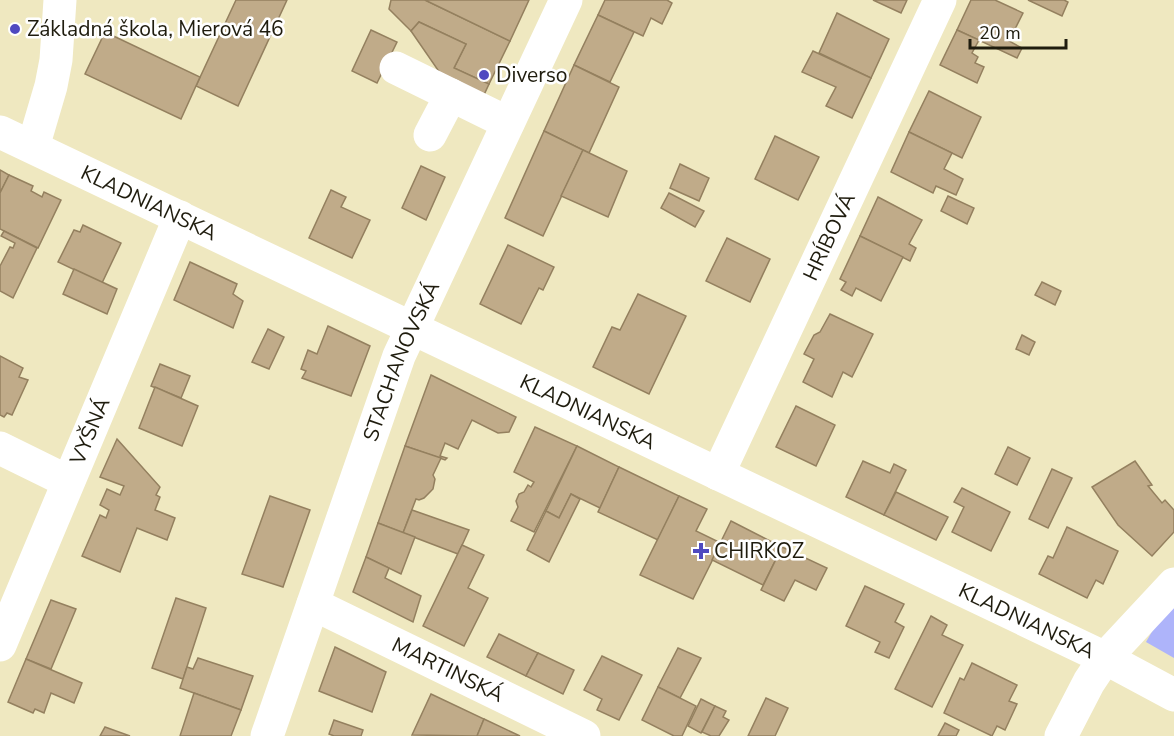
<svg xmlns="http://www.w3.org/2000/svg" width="1174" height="736" viewBox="0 0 1174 736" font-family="'Nunito Sans',sans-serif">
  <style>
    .green { fill: #aeb4fa }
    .building { fill: #c0ab89; stroke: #94805f; stroke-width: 1.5 }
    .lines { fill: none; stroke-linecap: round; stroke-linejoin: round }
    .minor { stroke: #fff; stroke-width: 33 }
    .poi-dot { fill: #4f49c0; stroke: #fff; stroke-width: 2 }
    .labels { text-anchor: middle; stroke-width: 5; stroke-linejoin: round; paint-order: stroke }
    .poi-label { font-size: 21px; fill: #1f1c0e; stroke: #fff; text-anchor: start }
    .street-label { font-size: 21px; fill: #1f1c0e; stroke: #fff }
  </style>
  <rect width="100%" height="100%" fill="#efe8c0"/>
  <path class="green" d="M1174,607V658L1146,642L1154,628Z"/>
  <g class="building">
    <path d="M236,0H287L238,106L196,86Z"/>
    <path d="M391,0H425L510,41L489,84L454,68L466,44L419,22L411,31L389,9Z"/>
    <path d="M425,0H529L510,41Z"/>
    <path d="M605,0H667L672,3L662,24L651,18L643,36L598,15Z"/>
    <path d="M873,0H907L901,13Z"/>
    <path d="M971,0H995L1023,13L1009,41L1022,48L1017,58L957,30Z"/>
    <path d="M1028,0H1064L1068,2L1062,16Z"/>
    <path d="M837,13L889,39L871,78L819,53Z"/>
    <path d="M598,15L634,32L610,82L574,65Z"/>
    <path d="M419,22L466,44L454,68L489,84L483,97L442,76L411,31Z"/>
    <path d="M371,30L397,42L377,83L352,71Z"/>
    <path d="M957,30L979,40L972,53L978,57L975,63L984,67L977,83L940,65Z"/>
    <path d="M105,32L200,77L181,119L85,74Z"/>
    <path d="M813,51L871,78L852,118L826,106L836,87L802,72Z"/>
    <path d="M574,65L619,87L589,153L544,131Z"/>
    <path d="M929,91L981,117L962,158L909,132Z"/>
    <path d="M544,131L583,150L543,236L505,218Z"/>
    <path d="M909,132L952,153L944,169L963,179L956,195L936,186L933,193L891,172Z"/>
    <path d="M775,136L819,157L798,200L755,179Z"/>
    <path d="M583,150L627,171L608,217L561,196Z"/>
    <path d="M680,164L709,178L699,201L670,188Z"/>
    <path d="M421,166L445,177L426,220L402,208Z"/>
    <path d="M0,170L9,175L0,193Z"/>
    <path d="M9,175L33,186L31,191L42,197L44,192L61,200L38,248L0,229V193Z"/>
    <path d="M331,190L346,197L341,207L370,220L352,258L309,238Z"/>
    <path d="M669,193L704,211L695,227L661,208Z"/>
    <path d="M948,196L974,208L967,224L941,211Z"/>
    <path d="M878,197L922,220L909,244L916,248L910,261L860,236Z"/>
    <path d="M83,225L121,243L102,283L58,262L74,230L80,232Z"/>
    <path d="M4,231L37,248L13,298L0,291V266L10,247L13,248L15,243L1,236Z"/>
    <path d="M860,236L903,257L881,301L856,288L852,296L841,290L846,282L840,279Z"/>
    <path d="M727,238L770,259L750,302L706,281Z"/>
    <path d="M508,245L554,267L543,290L539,288L521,324L480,304Z"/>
    <path d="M190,262L237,284L233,294L243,301L233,328L174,300Z"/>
    <path d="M74,269L117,289L107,314L63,294Z"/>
    <path d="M1042,282L1061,291L1055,305L1035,295Z"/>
    <path d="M638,294L686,316L649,394L593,367L612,327L620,330Z"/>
    <path d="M830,314L873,334L852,377L843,372L832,397L803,382L814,359L804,354L814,335L820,332Z"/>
    <path d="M328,326L370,346L351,396L302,378L306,371L301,369L308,350L317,354Z"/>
    <path d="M268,329L284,337L269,369L252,362Z"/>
    <path d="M1022,335L1035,342L1029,355L1016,349Z"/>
    <path d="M0,356L23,368L19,377L28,380L12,415L7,413L4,417L0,415Z"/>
    <path d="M160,364L190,376L181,398L151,386Z"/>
    <path d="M431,375L516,417L509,432L498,433L472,420L458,449L445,443L440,456L447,458L445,460L405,446Z"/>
    <path d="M155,387L198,406L182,446L139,428Z"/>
    <path d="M796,406L835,425L816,466L776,447Z"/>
    <path d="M535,427L577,446L534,532L511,521L518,507L516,501L519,494L524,492L528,485L531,487L534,482L514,472Z"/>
    <path d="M117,439L160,487L156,495L160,497L155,510L175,518L167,540L137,528L120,572L82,556L100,515L106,518L109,510L100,505L107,489L120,495L124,486L100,477Z"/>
    <path d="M405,446L441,458L433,475L435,479L433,489L424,498L419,500L416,499L403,533L378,523Z"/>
    <path d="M577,446L619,467L600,508L571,494L559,518L546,511Z"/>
    <path d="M1008,447L1030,458L1017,485L995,474Z"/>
    <path d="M863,461L890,473L894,464L906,470L884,515L846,497Z"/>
    <path d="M1135,461L1152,485L1148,486L1162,503L1165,500L1174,510V532L1152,556L1118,525L1092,487Z"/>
    <path d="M619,467L679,496L658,540L598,512Z"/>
    <path d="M1052,469L1072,478L1048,528L1029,519Z"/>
    <path d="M962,488L1010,512L991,551L952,532L964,507L954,502Z"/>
    <path d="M896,492L948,517L936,540L884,515Z"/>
    <path d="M571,494L580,499L549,562L527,550L546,511L559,518Z"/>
    <path d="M270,496L310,510L283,587L242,574Z"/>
    <path d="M679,496L707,509L696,531L721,543L693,599L640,575Z"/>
    <path d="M412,510L469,530L458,554L403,533Z"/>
    <path d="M731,521L782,547L763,585L712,560Z"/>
    <path d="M378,523L415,537L401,574L366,557Z"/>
    <path d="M1067,527L1118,551L1103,584L1096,580L1087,598L1039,574L1048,556L1053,558Z"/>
    <path d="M462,545L484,555L468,588L488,598L464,646L423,626Z"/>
    <path d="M782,547L827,568L816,590L795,580L784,601L761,590Z"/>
    <path d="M366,557L389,568L385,578L421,596L413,622L353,592Z"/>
    <path d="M865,586L904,604L895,622L904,627L889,658L875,652L880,642L846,626Z"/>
    <path d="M176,598L206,608L183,679L152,668Z"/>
    <path d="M51,600L76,609L51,669L26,659Z"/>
    <path d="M931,616L947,625L942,635L963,645L932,707L895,689Z"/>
    <path d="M499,634L538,653L526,676L487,657Z"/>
    <path d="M335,647L386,672L372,712L319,691Z"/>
    <path d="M678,648L701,658L680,698L658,687Z"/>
    <path d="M538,653L574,670L563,694L526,676Z"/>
    <path d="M602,656L642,675L619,720L597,710L602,699L584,690Z"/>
    <path d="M198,658L253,676L241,710L180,688L187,667L193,669Z"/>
    <path d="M26,659L82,683L74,703L51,693L44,713L35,709L33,713L8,702Z"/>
    <path d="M972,663L1017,685L1009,701L1017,704L1005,730L997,726L992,736L944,713L960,678L964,680Z"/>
    <path d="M658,687L696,706L682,736H674L642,720Z"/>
    <path d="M194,693L241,710L231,736H180Z"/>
    <path d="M431,694L484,719L477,736L412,735Z"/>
    <path d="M766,698L788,708L775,736H748Z"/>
    <path d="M701,699L715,706L701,733L688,726Z"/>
    <path d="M715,706L726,711L723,717L729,720L719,736H711L702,732Z"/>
    <path d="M484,719L520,736H477Z"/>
    <path d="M334,720L363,730L361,736H334L329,734Z"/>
    <path d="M945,723L959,730L956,736H938Z"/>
    <path d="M105,727L130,736H100Z"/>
  </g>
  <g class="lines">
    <g class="minor">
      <path d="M396,68L508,123"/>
      <path id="s1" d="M0,132L1105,658L1174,695"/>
      <path d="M430,135L451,95"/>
      <path d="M33,147L51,86L56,60L60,0"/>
      <path d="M0,448L67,481"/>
      <path id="s2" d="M718,474L940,0"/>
      <path id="s3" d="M313,604L584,736"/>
      <path id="s4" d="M0,645L180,217"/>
      <path id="s5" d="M267,736L399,356L566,0"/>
      <path d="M1061,736L1089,682L1105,658L1174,584"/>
    </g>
  </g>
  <g class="poi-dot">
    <circle cx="15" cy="29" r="6"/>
    <circle cx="484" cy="75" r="6"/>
    <path d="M698 542h6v6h6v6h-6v6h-6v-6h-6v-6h6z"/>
  </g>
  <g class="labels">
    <g class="poi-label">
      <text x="27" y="36">Základná škola, Mierová 46</text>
      <text x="496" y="82">Diverso</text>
      <text x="714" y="558">CHIRKOZ</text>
    </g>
    <g class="street-label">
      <text dy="7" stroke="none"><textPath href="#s1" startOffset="165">KLADNIANSKA</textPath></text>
      <text dy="7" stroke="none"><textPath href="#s2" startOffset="262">HRÍBOVÁ</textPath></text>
      <text dy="7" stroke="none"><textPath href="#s5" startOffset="398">STACHANOVSKÁ</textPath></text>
      <text dy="7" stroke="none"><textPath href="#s1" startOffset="651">KLADNIANSKA</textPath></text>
      <text dy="7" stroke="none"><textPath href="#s4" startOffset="232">VYŠNÁ</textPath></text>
      <text dy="7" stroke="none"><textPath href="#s1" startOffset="1137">KLADNIANSKA</textPath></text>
      <text dy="7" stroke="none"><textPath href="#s3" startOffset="150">MARTINSKÁ</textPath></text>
    </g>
  </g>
  <path d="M970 39v9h96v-9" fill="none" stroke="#1f1c0e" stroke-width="3"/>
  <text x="979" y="39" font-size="18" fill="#1f1c0e" stroke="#ffffff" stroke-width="4.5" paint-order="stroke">20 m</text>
</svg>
